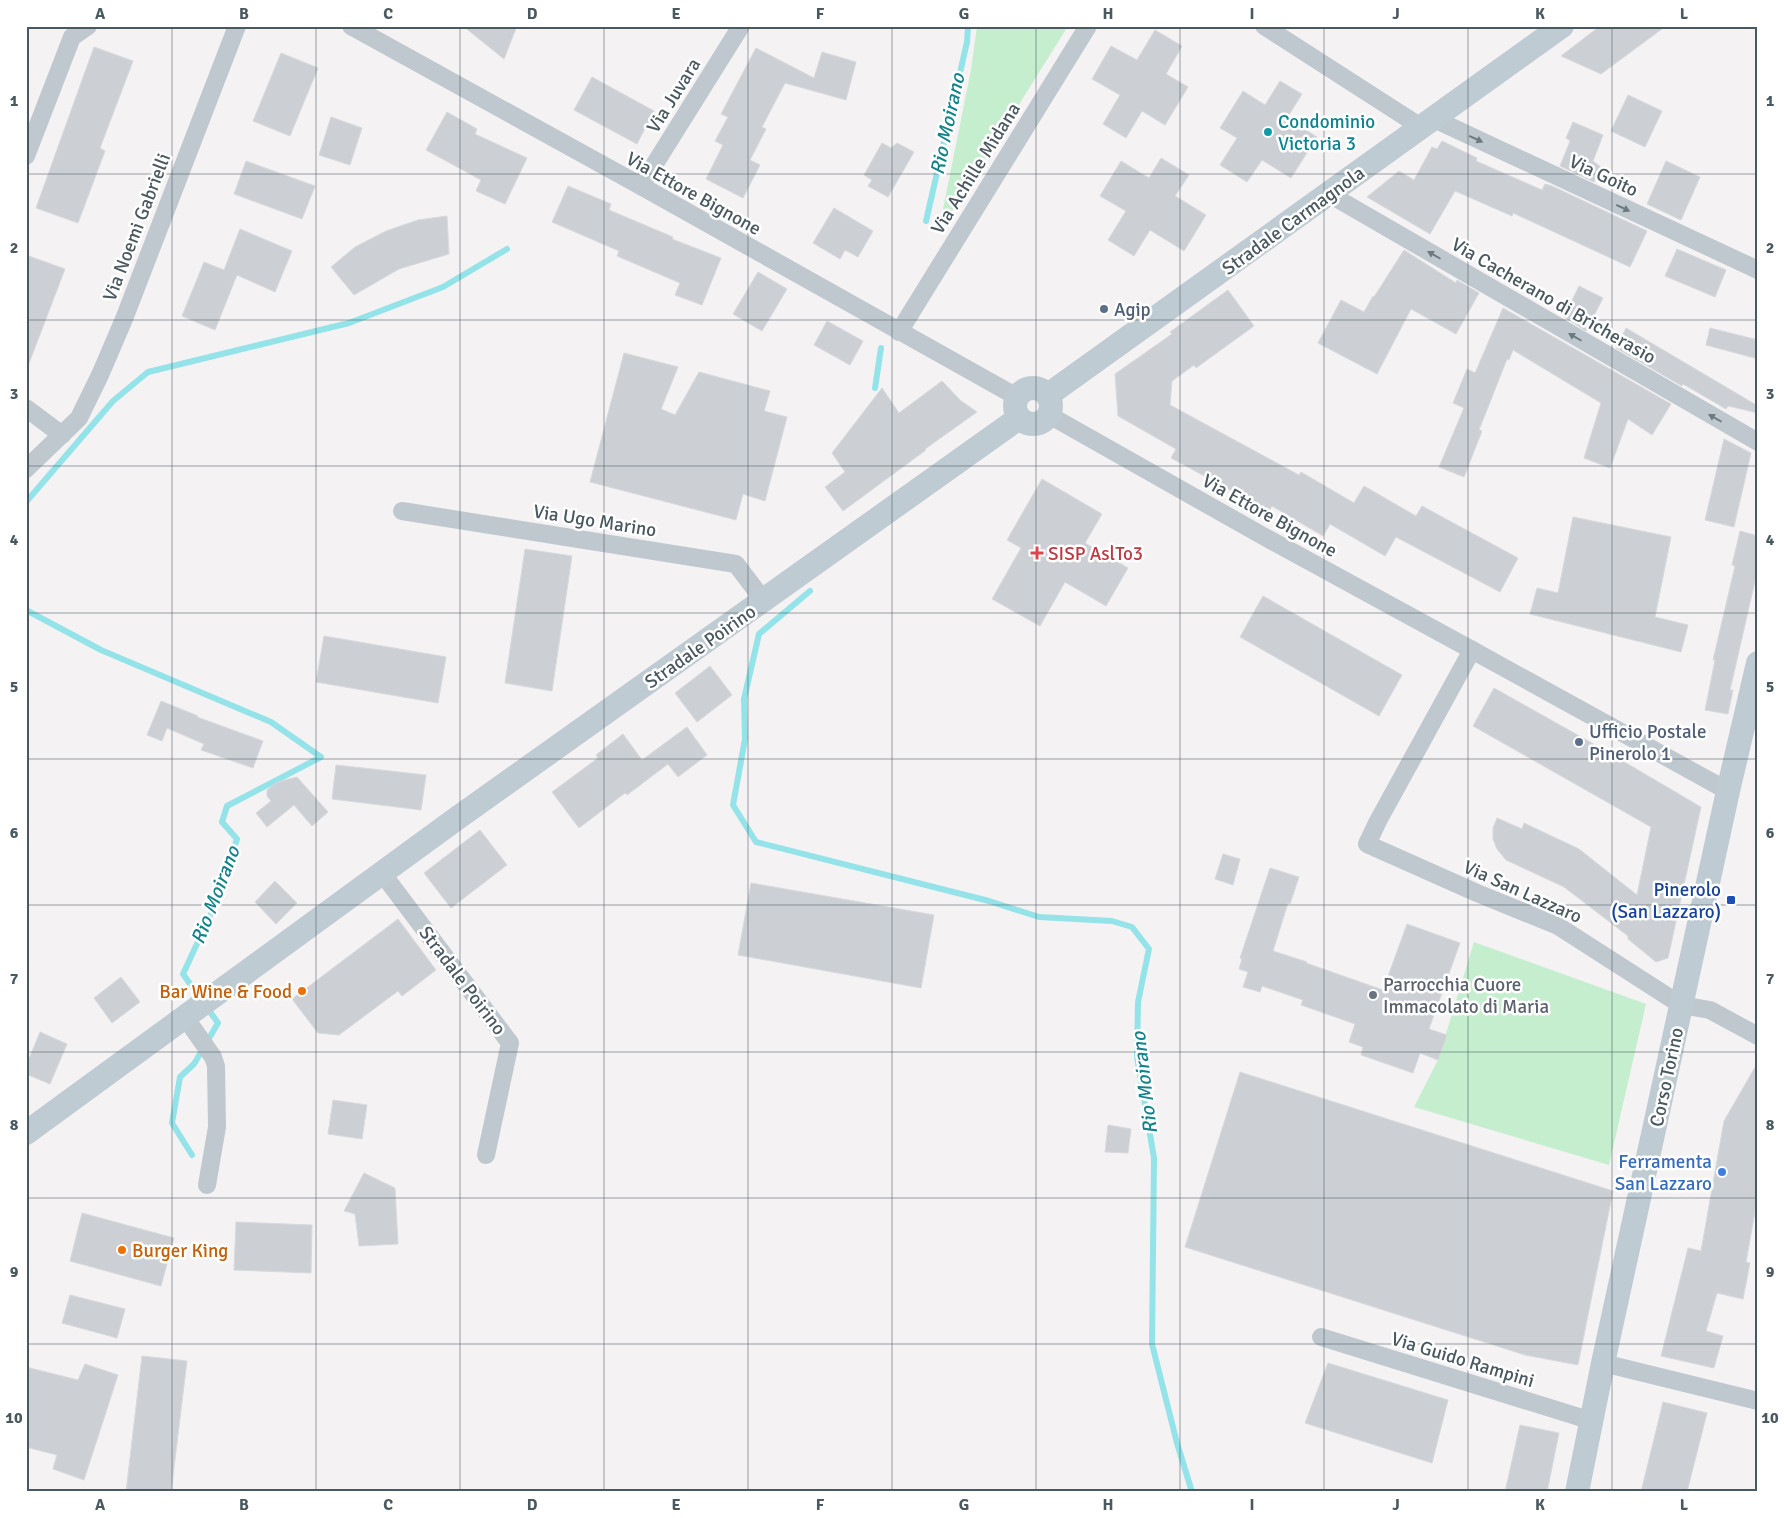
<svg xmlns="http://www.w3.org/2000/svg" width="1784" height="1518" viewBox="0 0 1784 1518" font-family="Signika,sans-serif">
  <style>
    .green { fill: #c4eece }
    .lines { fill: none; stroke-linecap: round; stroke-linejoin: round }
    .stream { stroke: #93e3e9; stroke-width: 6 }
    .building { fill: #ccd0d4; stroke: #d7d9dd }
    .street { stroke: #bec8ce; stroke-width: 18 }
    .secondary { stroke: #bfcbd2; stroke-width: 24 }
    .oneway { fill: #6d7a80 }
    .grid { fill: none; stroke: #4a585f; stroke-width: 1; stroke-opacity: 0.55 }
    .culture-dot { fill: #0f9aa8; stroke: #fff; stroke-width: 2 }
    .service-dot { fill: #5c6f8a; stroke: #fff; stroke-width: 2 }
    .health-dot { fill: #e0444e; stroke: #fff; stroke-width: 2 }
    .transit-dot { fill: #1a4fb4; stroke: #fff; stroke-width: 2 }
    .food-dot { fill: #e8710a; stroke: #fff; stroke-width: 2 }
    .worship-dot { fill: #6b7280; stroke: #fff; stroke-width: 2 }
    .shop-dot { fill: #3f7fe0; stroke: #fff; stroke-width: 2 }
    .labels { text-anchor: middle; stroke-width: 5; stroke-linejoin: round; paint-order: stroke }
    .street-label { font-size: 19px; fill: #4a585f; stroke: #fff }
    .culture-label { font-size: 19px; fill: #0d838f; stroke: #fff; text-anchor: start }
    .service-label { font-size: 19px; fill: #4e5e75; stroke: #fff; text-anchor: start }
    .health-label { font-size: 19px; fill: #be3a42; stroke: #fff; text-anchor: start }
    .transit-label { font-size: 19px; fill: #164399; stroke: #fff; text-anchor: end }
    .worship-label { font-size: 19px; fill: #5b616d; stroke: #fff; text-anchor: start }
    .food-label { font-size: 19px; fill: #c56008; stroke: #fff; text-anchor: end }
    .shop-label { font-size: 19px; fill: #366cbe; stroke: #fff; text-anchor: end }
    .water-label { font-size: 20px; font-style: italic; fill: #13838b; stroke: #fff }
    .neatline { fill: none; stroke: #4a585f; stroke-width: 2 }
    .grid-label { font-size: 16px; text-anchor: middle; font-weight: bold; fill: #4a585f }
  </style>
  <rect width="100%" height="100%" fill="#f4f2f3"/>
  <g class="green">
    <path d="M977,26H1068L938,234L971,70Z"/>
    <path d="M1474,942L1646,1004L1609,1165L1414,1107L1438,1060Z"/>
  </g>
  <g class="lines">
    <g class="stream">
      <path d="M926,221L967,42L968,26"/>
      <path d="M875,388L881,348"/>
      <path d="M26,502L113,401L148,372L349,323L443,287L507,249"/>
      <path d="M810,591L759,634L744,699L745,739L733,805L756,842L989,901L1039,917L1112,921L1132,927L1149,949L1138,1002L1137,1057L1154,1158L1152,1344L1177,1443L1192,1492"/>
      <path d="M26,610L101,650L271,722L321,757L227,806L222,822L237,839L216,903L183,974L218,1023L194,1064L180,1077L172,1123L192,1155"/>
    </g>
  </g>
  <g class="building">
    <path d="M463,26H517L504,59Z"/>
    <path d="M1600,26H1666L1601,74L1561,56Z"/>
    <path d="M1155,30L1182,46L1166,74L1188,87L1165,125L1142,111L1126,138L1103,124L1120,95L1092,79L1111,46L1137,60Z"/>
    <path d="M94,47L133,61L100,148L105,151L78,223L36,208Z"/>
    <path d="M756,48L814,78L822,52L856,62L846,100L785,83L762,127L766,129L750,160L760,165L743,198L706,179L723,145L715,141L728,117L721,114Z"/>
    <path d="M281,53L318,68L290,136L253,121Z"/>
    <path d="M592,77L654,111L637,144L574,110Z"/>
    <path d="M1280,81L1302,94L1287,118L1317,137L1291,178L1262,160L1247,182L1220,165L1237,138L1220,128L1243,91L1265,105Z"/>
    <path d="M1628,95L1662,111L1645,147L1611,131Z"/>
    <path d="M447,112L477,129L475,134L527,158L505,204L476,191L481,180L426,150Z"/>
    <path d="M331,117L362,128L350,165L319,155Z"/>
    <path d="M1573,122L1603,135L1593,161L1601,167L1594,182L1560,166L1570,141L1566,138Z"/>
    <path d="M1442,141L1477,158L1476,161L1542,190L1545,184L1552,186L1647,231L1630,267L1513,213L1512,216L1455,191L1430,234L1367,197L1399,171L1414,180L1432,147L1437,149Z"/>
    <path d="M882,143L891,148L897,143L914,152L888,197L868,186L872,180L864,175Z"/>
    <path d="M1161,158L1189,175L1175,196L1206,215L1184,251L1150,230L1134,256L1108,240L1126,211L1100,196L1121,161L1149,178Z"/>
    <path d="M246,161L315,186L302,219L234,194Z"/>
    <path d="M1666,161L1700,177L1681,220L1647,204Z"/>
    <path d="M568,186L611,204L609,210L673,237L672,239L721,258L702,305L675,295L680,283L617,256L619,251L552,222Z"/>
    <path d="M834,208L873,231L858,257L845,250L840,259L813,243Z"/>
    <path d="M447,216L449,254L399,269L354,295L331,267L355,247L386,231L418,220Z"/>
    <path d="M240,229L292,251L275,292L237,275L215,330L182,316L204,262L224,270Z"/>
    <path d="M1677,249L1726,270L1715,297L1665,276Z"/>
    <path d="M1404,250L1456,283L1457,280L1479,293L1456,334L1411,309L1377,374L1318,343L1341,300L1364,312L1373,296L1374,297Z"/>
    <path d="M26,255L65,269L28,366H26Z"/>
    <path d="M758,272L787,289L762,331L733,314Z"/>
    <path d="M1579,286L1603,298L1586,331L1564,317Z"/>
    <path d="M1228,290L1254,326L1196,368L1194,365L1172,381L1170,405L1299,475L1301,472L1354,503L1364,486L1416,516L1422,506L1518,558L1500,592L1396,537L1385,556L1330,524L1323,536L1272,506L1269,511L1171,458L1176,449L1118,416L1115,374L1172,334L1170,332Z"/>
    <path d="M1503,308L1671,404L1652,435L1628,419L1610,468L1584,458L1601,403L1513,350L1509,360L1507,359L1479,430L1482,431L1464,477L1439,467L1464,408L1453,403L1467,369L1475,373Z"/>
    <path d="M827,321L863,341L850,365L814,345Z"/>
    <path d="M1626,328L1758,406V413L1728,406L1726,409L1683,384L1682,386L1616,348Z"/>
    <path d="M1710,328L1758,340V359L1706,345Z"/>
    <path d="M624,353L678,367L661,409L675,415L699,372L770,391L764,411L787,417L765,501L743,494L736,520L590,482Z"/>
    <path d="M942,381L960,400L977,412L925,449L926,450L843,511L825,487L845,472L832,453L882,388L899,413Z"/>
    <path d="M1724,439L1751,453L1734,527L1705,520Z"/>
    <path d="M1042,479L1102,514L1085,543L1128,568L1106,606L1065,582L1040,626L992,599L1021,548L1007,540Z"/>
    <path d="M1573,517L1671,537L1655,617L1688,625L1681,652L1530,614L1537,588L1558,593Z"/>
    <path d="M1740,531L1758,536V568L1730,690H1733L1728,714L1705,710L1715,660H1713L1735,566L1732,565Z"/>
    <path d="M525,549L572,556L552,691L505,683Z"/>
    <path d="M1263,596L1402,675L1379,716L1240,637Z"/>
    <path d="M324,636L446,657L438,703L316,682Z"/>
    <path d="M710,666L732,695L697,722L675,693Z"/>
    <path d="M1494,688L1599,747L1701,807L1668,958L1656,962L1628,939V936L1564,887L1506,860L1497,849L1493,839V828L1497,818L1522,829L1524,823L1579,849L1637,895L1651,827L1473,726Z"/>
    <path d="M161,701L198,716L197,717L263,741L253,768L201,750L204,744L167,728L162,741L147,735Z"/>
    <path d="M687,727L707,755L678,777L668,764L627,795L625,793L579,828L552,792L598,758L596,755L623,734L642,760Z"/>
    <path d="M336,765L426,775L421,810L332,799Z"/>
    <path d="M297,777L328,812L312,826L294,805L267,827L256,813L271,801L267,796V790L277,782Z"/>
    <path d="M480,830L507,865L451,908L424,873Z"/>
    <path d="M1223,854L1240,859L1233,885L1215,879Z"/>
    <path d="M1270,868L1299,877L1290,904L1288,903L1273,951L1307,962L1306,963L1383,990L1407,924L1460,943L1429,1029L1447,1035L1438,1060L1420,1053L1413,1073L1361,1055L1363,1047L1349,1042L1355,1024L1301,1005L1303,1000L1262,986L1260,992L1243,987L1248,972L1239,969L1242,959L1240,958Z"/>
    <path d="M275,881L297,903L276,924L255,902Z"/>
    <path d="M751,883L934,915L921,988L738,955Z"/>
    <path d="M398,919L436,970L402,996L398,991L339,1035L318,1033L292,999Z"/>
    <path d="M121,977L140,1002L112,1023L94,998Z"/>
    <path d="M40,1032L67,1044L50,1084L26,1074V1066Z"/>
    <path d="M1758,1062V1195L1746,1262L1750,1263L1743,1299L1717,1293L1706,1331L1723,1336L1714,1368L1661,1356L1688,1248L1701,1251L1724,1121Z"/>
    <path d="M1240,1072L1613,1191L1578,1365L1525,1355L1185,1247Z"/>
    <path d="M333,1100L367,1105L362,1139L328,1134Z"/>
    <path d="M1108,1125L1131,1129L1128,1153L1105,1152Z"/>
    <path d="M364,1173L395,1188L398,1244L359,1246L355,1214L344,1211Z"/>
    <path d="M82,1213L174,1238L161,1286L70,1261Z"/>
    <path d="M236,1222L312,1225L311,1273L234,1270Z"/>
    <path d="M70,1295L125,1309L117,1338L62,1323Z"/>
    <path d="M142,1356L187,1361L171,1492H126Z"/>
    <path d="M1328,1363L1448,1400L1432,1463L1305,1423Z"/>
    <path d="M85,1364L118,1375L84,1480L53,1469L57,1455L26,1447V1367L78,1380Z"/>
    <path d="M1663,1402L1707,1413L1687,1492H1641Z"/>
    <path d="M1520,1425L1559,1433L1547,1492H1505Z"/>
  </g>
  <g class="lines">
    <g class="street">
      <path d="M351,26L641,186L1017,397"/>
      <path d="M1264,26L1421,127"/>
      <path d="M1432,118L1758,270"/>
      <path d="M26,156L72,37L88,26"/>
      <path d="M641,186L741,26"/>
      <path d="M1329,194L1758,442"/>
      <path d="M899,332L1088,26"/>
      <path d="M26,408L62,435"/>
      <path d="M1049,415L1263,536L1472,650"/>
      <path d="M26,469L79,418L100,375L124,319L237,26"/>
      <path d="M402,511L736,564L764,601"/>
      <path d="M1728,791L1472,650L1378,821L1367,844L1477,893L1558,926L1681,1005L1710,1010L1758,1036"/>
      <path d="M382,873L510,1043L486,1155"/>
      <path d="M185,1017L213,1057L216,1066L217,1127L207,1185"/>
      <path d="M1321,1337L1592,1421"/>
      <path d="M1603,1363L1758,1401"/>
    </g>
    <g class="secondary">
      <circle cx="1033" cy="406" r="18"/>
      <path d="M1048,395L1562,26"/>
      <path d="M26,1133L456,819L1019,418"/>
      <path d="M1577,1492L1603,1363L1728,791L1758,663"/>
    </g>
  </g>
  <defs><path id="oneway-solid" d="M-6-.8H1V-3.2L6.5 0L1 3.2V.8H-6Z" transform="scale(1.25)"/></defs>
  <g class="oneway">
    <use href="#oneway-solid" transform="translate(1476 139) rotate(25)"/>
    <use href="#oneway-solid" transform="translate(1623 208) rotate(25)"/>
    <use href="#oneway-solid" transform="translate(1434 255) rotate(-150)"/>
    <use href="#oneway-solid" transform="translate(1575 337) rotate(-150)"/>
    <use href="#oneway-solid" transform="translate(1715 418) rotate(-150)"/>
  </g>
  <path class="grid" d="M172,26V1492M316,26V1492M460,26V1492M604,26V1492M748,26V1492M892,26V1492M1036,26V1492M1180,26V1492M1324,26V1492M1468,26V1492M1612,26V1492M26,174H1758M26,320H1758M26,466H1758M26,613H1758M26,759H1758M26,905H1758M26,1052H1758M26,1198H1758M26,1344H1758"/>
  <circle class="culture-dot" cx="1268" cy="132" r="5"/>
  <g class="service-dot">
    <circle cx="1104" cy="309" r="5"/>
    <circle cx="1579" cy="742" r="5"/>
  </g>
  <path class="health-dot" d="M1034.5 545.5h5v5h5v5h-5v5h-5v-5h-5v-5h5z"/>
  <rect class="transit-dot" x="1726" y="895" width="10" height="10" rx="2.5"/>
  <g class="food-dot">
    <circle cx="302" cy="991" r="5"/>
    <circle cx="122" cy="1250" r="5"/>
  </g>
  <circle class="worship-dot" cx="1373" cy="995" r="5"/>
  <circle class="shop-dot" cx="1722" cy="1172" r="5"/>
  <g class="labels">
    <g class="street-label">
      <text transform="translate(673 95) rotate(-58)" y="7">Via Juvara</text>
      <text transform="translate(975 168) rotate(-58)" y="7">Via Achille Midana</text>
      <text transform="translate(1604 175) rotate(25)" y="7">Via Goito</text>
      <text transform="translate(694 193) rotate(29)" y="7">Via Ettore Bignone</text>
      <text transform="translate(1293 220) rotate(-36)" y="7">Stradale Carmagnola</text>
      <text transform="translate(136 227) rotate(-69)" y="7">Via Noemi Gabrielli</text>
      <text transform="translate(1554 300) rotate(30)" y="7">Via Cacherano di Bricherasio</text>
      <text transform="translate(1270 515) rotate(29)" y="7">Via Ettore Bignone</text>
      <text transform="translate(595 520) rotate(9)" y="7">Via Ugo Marino</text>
      <text transform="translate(700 646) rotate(-35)" y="7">Stradale Poirino</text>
      <text transform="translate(1523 891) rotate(24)" y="7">Via San Lazzaro</text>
      <text transform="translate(463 980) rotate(53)" y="7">Stradale Poirino</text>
      <text transform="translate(1666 1077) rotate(-78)" y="7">Corso Torino</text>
      <text transform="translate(1463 1359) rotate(17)" y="7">Via Guido Rampini</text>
    </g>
    <g class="culture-label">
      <text x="1278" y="128">Condominio<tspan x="1278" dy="22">Victoria 3</tspan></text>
    </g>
    <g class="service-label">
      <text x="1114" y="316">Agip</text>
      <text x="1589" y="738">Ufficio Postale<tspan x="1589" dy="22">Pinerolo 1</tspan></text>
    </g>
    <g class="health-label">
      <text x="1048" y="560">SISP AslTo3</text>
    </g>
    <g class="transit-label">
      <text x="1721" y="896">Pinerolo<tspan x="1721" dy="22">(San Lazzaro)</tspan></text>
    </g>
    <g class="worship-label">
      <text x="1383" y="991">Parrocchia Cuore<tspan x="1383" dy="22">Immacolato di Maria</tspan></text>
    </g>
    <g class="food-label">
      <text x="292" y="998">Bar Wine &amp; Food</text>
      <text x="132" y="1257" text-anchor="start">Burger King</text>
    </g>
    <g class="shop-label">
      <text x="1712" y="1168">Ferramenta<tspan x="1712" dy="22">San Lazzaro</tspan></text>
    </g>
    <g class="water-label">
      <text transform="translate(947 124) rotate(-78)" y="7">Rio Moirano</text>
      <text transform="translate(215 895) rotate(-69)" y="7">Rio Moirano</text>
      <text transform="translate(1144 1083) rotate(-97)" y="7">Rio Moirano</text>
    </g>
  </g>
  <rect width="1784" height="1518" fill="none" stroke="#ffffff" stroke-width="55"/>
  <rect x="28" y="28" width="1728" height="1462" class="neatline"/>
  <g class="grid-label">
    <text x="100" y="19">A</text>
    <text x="244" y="19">B</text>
    <text x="388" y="19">C</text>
    <text x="532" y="19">D</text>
    <text x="676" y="19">E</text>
    <text x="820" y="19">F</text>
    <text x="964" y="19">G</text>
    <text x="1108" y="19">H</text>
    <text x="1252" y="19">I</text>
    <text x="1396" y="19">J</text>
    <text x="1540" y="19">K</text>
    <text x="1684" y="19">L</text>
    <text x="14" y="106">1</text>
    <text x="1770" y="106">1</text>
    <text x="14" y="253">2</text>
    <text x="1770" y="253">2</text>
    <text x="14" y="399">3</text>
    <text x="1770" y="399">3</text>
    <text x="14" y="545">4</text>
    <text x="1770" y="545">4</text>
    <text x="14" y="692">5</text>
    <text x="1770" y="692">5</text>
    <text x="14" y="838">6</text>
    <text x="1770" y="838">6</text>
    <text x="14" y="984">7</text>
    <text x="1770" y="984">7</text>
    <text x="14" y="1130">8</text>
    <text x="1770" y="1130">8</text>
    <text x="14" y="1277">9</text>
    <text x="1770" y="1277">9</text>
    <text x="14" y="1423">10</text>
    <text x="1770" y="1423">10</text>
    <text x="100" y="1510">A</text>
    <text x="244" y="1510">B</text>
    <text x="388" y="1510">C</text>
    <text x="532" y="1510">D</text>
    <text x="676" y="1510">E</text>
    <text x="820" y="1510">F</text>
    <text x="964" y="1510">G</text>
    <text x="1108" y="1510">H</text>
    <text x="1252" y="1510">I</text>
    <text x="1396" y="1510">J</text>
    <text x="1540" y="1510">K</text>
    <text x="1684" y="1510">L</text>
  </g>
</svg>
